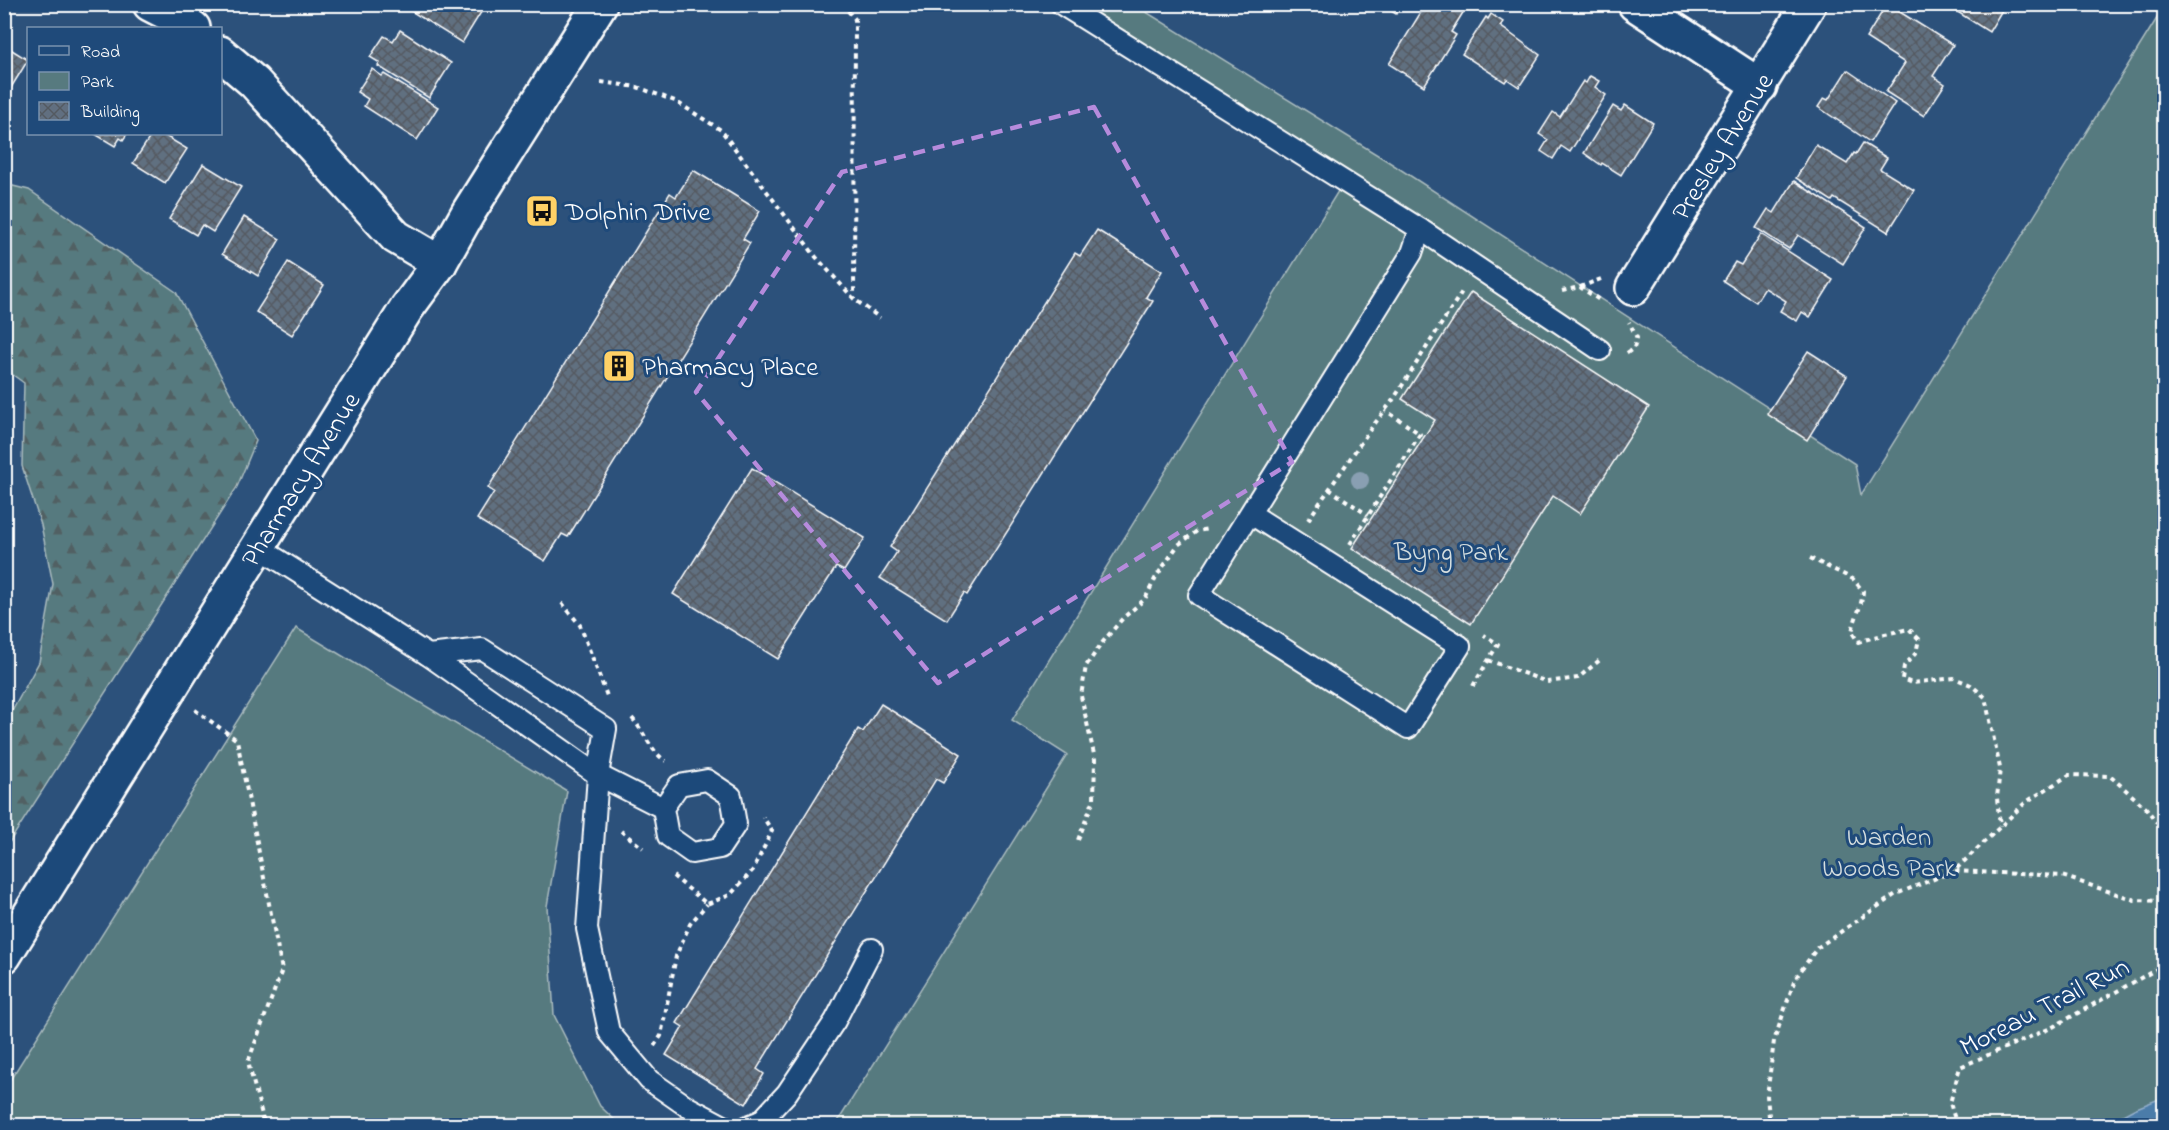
<svg xmlns="http://www.w3.org/2000/svg" width="2169" height="1130" viewBox="0 0 2169 1130" font-family="'Indie Flower',sans-serif">
  <style>
    .forest { fill: url(#forest-firs); stroke: #abbcbf; stroke-width: 1.5 }
    .park { fill: #577a7f; stroke: #abbcbf; stroke-width: 1.5 }
    .water { fill: #4c7ba9; stroke: #94b0cb; stroke-width: 1.5 }
    .building { fill: url(#building-cross-hatch); stroke: #fff; stroke-width: 1.5 }
    .lines { fill: none; stroke-linecap: round; stroke-linejoin: round }
    .service-casing { stroke: #fff; stroke-width: 24 }
    .minor-casing { stroke: #fff; stroke-width: 38 }
    .tertiary-casing { stroke: #fff; stroke-width: 38 }
    .path { stroke: #fff; stroke-width: 4; stroke-dasharray: 4.5 4.5; stroke-linecap: butt }
    .service { stroke: #1f4a7a; stroke-width: 20 }
    .minor { stroke: #1f4a7a; stroke-width: 33 }
    .tertiary { stroke: #1f4a7a; stroke-width: 33 }
    .tree { fill: #899fb2 }
    .marked { fill: none; stroke: #b68bdc; stroke-width: 4.5; stroke-dasharray: 12 8; stroke-linejoin: round }
    .labels { text-anchor: middle; stroke-width: 6; stroke-linejoin: round; paint-order: stroke }
    .street-label { font-size: 27px; fill: #fff; stroke: #1f4a7a }
    .poi-label { font-size: 27px; fill: #fff; stroke: #1f4a7a; text-anchor: start }
    .park-label { font-size: 27px; fill: #d5dedf; stroke: #1f4a7a }
  </style>
  <defs>
    <pattern id="forest-firs" width="22" height="20" patternUnits="userSpaceOnUse" patternTransform="scale(1.5)"><rect width="22" height="20" fill="#577a7f"/><path d="M5 1l3.5 6h-7zM16 11l3.5 6h-7z" fill="#516163"/></pattern>
    <pattern id="building-cross-hatch" width="8" height="8" patternUnits="userSpaceOnUse" patternTransform="scale(1.5)"><rect width="8" height="8" fill="#616f80"/><path d="M0 0l8 8M0 8l8-8" fill="none" stroke="#545a61"/></pattern>
  </defs>
  <rect width="100%" height="100%" fill="#2c517b"/>
  <filter id="ink" filterUnits="userSpaceOnUse"><feTurbulence type="fractalNoise" baseFrequency=".0167" numOctaves="2"/><feDisplacementMap in="SourceGraphic" scale="12" xChannelSelector="R" yChannelSelector="G"/><feConvolveMatrix kernelMatrix="1 2 1 2 8 2 1 2 1" color-interpolation-filters="sRGB"/></filter>
  <g filter="url(#ink)">
    <path class="forest" d="M5,184L29,190L176,292L256,441L237,487L5,849V724L39,662L53,584L41,525L22,466L24,383L5,369Z"/>
    <g class="park">
      <path d="M1046,5H1135L1389,162L1855,464L1861,495L2164,7V1125L835,1126L1067,755L1012,720L1340,188Z"/>
      <path d="M296,628L567,791L547,906L554,1015L600,1106L620,1125H5V1088Z"/>
    </g>
    <path class="water" d="M2164,1097V1123L2159,1126L2104,1125L2134,1109Z"/>
    <g class="building">
      <path d="M415,4H476L483,9L462,43L411,11Z"/>
      <path d="M1380,4H1402L1396,14Z"/>
      <path d="M1426,4H1465L1467,6L1451,32L1456,35L1424,86L1389,64Z"/>
      <path d="M1887,4L1953,45L1933,76L1945,84L1924,116L1886,92L1905,63L1866,38Z"/>
      <path d="M1945,4H2004L2005,5L1989,32Z"/>
      <path d="M1491,14L1503,22L1500,26L1540,55L1519,87L1507,79L1505,82L1462,54L1486,17L1488,19Z"/>
      <path d="M400,30L451,63L429,98L378,66L380,63L370,57L384,36L393,41Z"/>
      <path d="M4,45L28,60L4,99Z"/>
      <path d="M372,69L382,76L384,74L438,107L417,140L364,106L368,99L357,92Z"/>
      <path d="M1847,70L1895,103L1870,142L1818,107L1824,98L1828,100Z"/>
      <path d="M1590,76L1599,81L1595,87L1606,95L1570,152L1561,146L1553,159L1541,151L1548,140L1539,134L1553,112L1560,117L1583,81L1586,83Z"/>
      <path d="M1625,105L1653,123L1621,175L1602,163L1601,165L1584,153L1613,106L1621,111Z"/>
      <path d="M95,134H127L123,140L120,138L115,146Z"/>
      <path d="M152,134H162L187,149L165,183L133,163Z"/>
      <path d="M1863,143L1887,158L1880,169L1914,190L1888,232L1834,198L1832,201L1796,178L1816,145L1847,164L1854,153L1856,154Z"/>
      <path d="M203,164L241,187L213,232L202,225L196,235L169,219Z"/>
      <path d="M693,170L760,211L743,239L750,243L568,537L562,534L545,561L477,519L494,492L488,488L670,193L676,197Z"/>
      <path d="M1794,181L1866,227L1843,264L1798,235L1789,249L1756,228L1768,209L1774,213Z"/>
      <path d="M244,217L280,239L258,276L222,254Z"/>
      <path d="M1097,230L1162,271L1146,297L1153,301L967,595L964,593L947,620L880,578L897,552L890,547L1075,253L1080,256Z"/>
      <path d="M1761,234L1833,280L1810,317L1802,312L1797,321L1780,311L1786,301L1765,288L1756,302L1723,281L1735,262L1741,265Z"/>
      <path d="M288,262L324,285L292,335L256,312Z"/>
      <path d="M1471,292L1649,407L1580,514L1553,496L1471,624L1352,548L1435,420L1402,399Z"/>
      <path d="M1808,351L1847,376L1807,440L1767,414Z"/>
      <path d="M752,468L865,538L844,571L836,567L778,659L673,594Z"/>
      <path d="M881,704L961,754L943,783L936,779L757,1069L764,1074L746,1104L666,1055L683,1027L677,1023L858,729L863,732Z"/>
    </g>
    <g class="lines">
      <defs>
        <g id="service">
          <path d="M1061,4L1420,229L1412,253L1199,595L1408,728L1460,646L1251,514"/>
          <path d="M1420,229L1600,350"/>
          <path d="M258,547L428,655L598,775L663,808"/>
          <path d="M428,655L482,649L606,729L598,775L587,929L609,1032L649,1080L688,1107L724,1126"/>
          <path d="M707,780L731,796L736,824L720,848L692,853L668,836L663,808L679,785Z"/>
          <path d="M748,1126L761,1121L787,1093L835,1021L872,949"/>
        </g>
        <g id="minor">
          <path d="M150,4L185,22L193,28"/>
          <path d="M1635,4L1760,86"/>
          <path d="M220,53L254,82L396,237L440,263"/>
          <path d="M1633,288L1809,4"/>
        </g>
        <path id="tertiary" d="M4,956L258,547L407,308L440,263L468,213L600,4"/>
      </defs>
      <use href="#service" class="service-casing"/>
      <use href="#minor" class="minor-casing"/>
      <use href="#tertiary" class="tertiary-casing"/>
      <g class="path">
        <path d="M842,4L855,19L854,298"/>
        <path d="M601,82L637,87L675,101L721,130L816,257L854,299L880,318"/>
        <path d="M1580,287L1601,279"/>
        <path d="M1562,291L1580,287L1601,301"/>
        <path d="M1627,353L1634,348L1637,338L1629,322"/>
        <path d="M1329,489L1368,515"/>
        <path d="M1308,520L1369,431L1393,400L1463,290"/>
        <path d="M1350,544L1420,434L1385,410"/>
        <path d="M1810,558L1853,579L1863,591C1862,606 1855,617 1852,632L1858,642L1885,634L1909,629L1919,639L1916,653L1904,666L1902,679L1912,683L1954,678L1971,685L1985,697L2000,768L1997,798L2000,826"/>
        <path d="M562,603L580,625L607,696"/>
        <path d="M1488,660L1547,682L1578,678L1601,659"/>
        <path d="M1473,686L1498,644L1484,635"/>
        <path d="M195,710L237,740L282,970L248,1062L265,1126"/>
        <path d="M632,718C645,733 651,752 666,761"/>
        <path d="M621,831L643,848"/>
        <path d="M1078,840L1094,799L1095,759L1081,696L1086,666L1102,643L1123,618L1145,599L1156,577L1178,545L1197,531L1208,529"/>
        <path d="M1955,871L2062,876L2135,900L2164,901"/>
        <path d="M673,876L707,904L730,895L753,870L772,831L763,817"/>
        <path d="M654,1046L661,1036L676,956L690,924L707,904"/>
        <path d="M1770,1126L1767,1096L1774,1041L1795,979L1817,948L1896,894L1954,871L2026,802L2069,775L2110,776L2146,808L2164,832"/>
        <path d="M1957,1126L1950,1103L1960,1067L2051,1028L2164,965"/>
      </g>
      <use href="#service" class="service"/>
      <use href="#minor" class="minor"/>
      <use href="#tertiary" class="tertiary"/>
    </g>
    <circle class="tree" cx="1360" cy="480" r="9"/>
  </g>
  <path class="marked" d="M1094,107L1292,462L938,683L696,392L842,172Z"/>
  <defs>
    <symbol id="bus-square" viewBox="-11 -11 22 22"><rect x="-9" y="-9" width="18" height="18" rx="4" fill="#ffd166" stroke="#1f4a7a"/><path d="M-5-6H5V4H4V6H2V4H-2V6H-4V4H-5ZM-3.5-4V0h7V-4ZM-3.5 1.2v1.5H-2V1.2ZM2 1.2v1.5H3.5V1.2Z" fill="#111"/></symbol>
    <symbol id="building-square" viewBox="-11 -11 22 22"><rect x="-9" y="-9" width="18" height="18" rx="4" fill="#ffd166" stroke="#1f4a7a"/><path d="M-4-6H4V6H1V3H-1V6H-4ZM-2.5-4.3h1.7v1.8h-1.7ZM.8-4.3h1.7v1.8H.8ZM-2.5-1h1.7V.8h-1.7ZM.8-1h1.7V.8H.8Z" fill="#111"/></symbol>
  </defs>
  <g fill-rule="evenodd">
    <use href="#bus-square" x="523" y="192" width="38" height="38"/>
    <use href="#building-square" x="600" y="347" width="38" height="38"/>
  </g>
  <g class="labels">
    <g class="street-label">
      <text transform="translate(1722 146) rotate(-58)" y="9">Presley Avenue</text>
      <text transform="translate(300 479) rotate(-58)" y="9">Pharmacy Avenue</text>
      <text transform="translate(2044 1006) rotate(-27)" y="9">Moreau Trail Run</text>
    </g>
    <g class="poi-label">
      <text x="565" y="220">Dolphin Drive</text>
      <text x="642" y="375">Pharmacy Place</text>
    </g>
    <g class="park-label">
      <text x="1451" y="560">Byng Park</text>
      <text x="1889" y="845">Warden<tspan x="1889" dy="31">Woods Park</tspan></text>
    </g>
  </g>
  <rect width="2169" height="1130" fill="none" stroke="#1f4a7a" stroke-width="24"/>
  <rect x="12" y="12" width="2145" height="1106" fill="none" stroke="#fff" stroke-width="2" filter="url(#ink)"/>
  <rect x="27" y="27" width="195" height="108" fill="#1f4a7a" stroke="#7992af" stroke-width="1.5"/>
  <rect x="39" y="46" width="30" height="9" fill="#1f4a7a" stroke="#7992af" stroke-width="1.5"/>
  <text x="81" y="57" font-size="18" fill="#ffffff">Road</text>
  <rect x="39" y="72" width="30" height="18" fill="#577a7f" stroke="#7992af" stroke-width="1.5"/>
  <text x="81" y="87" font-size="18" fill="#ffffff">Park</text>
  <rect x="39" y="102" width="30" height="18" fill="url(#building-cross-hatch)" stroke="#7992af" stroke-width="1.5"/>
  <text x="81" y="117" font-size="18" fill="#ffffff">Building</text>
</svg>
